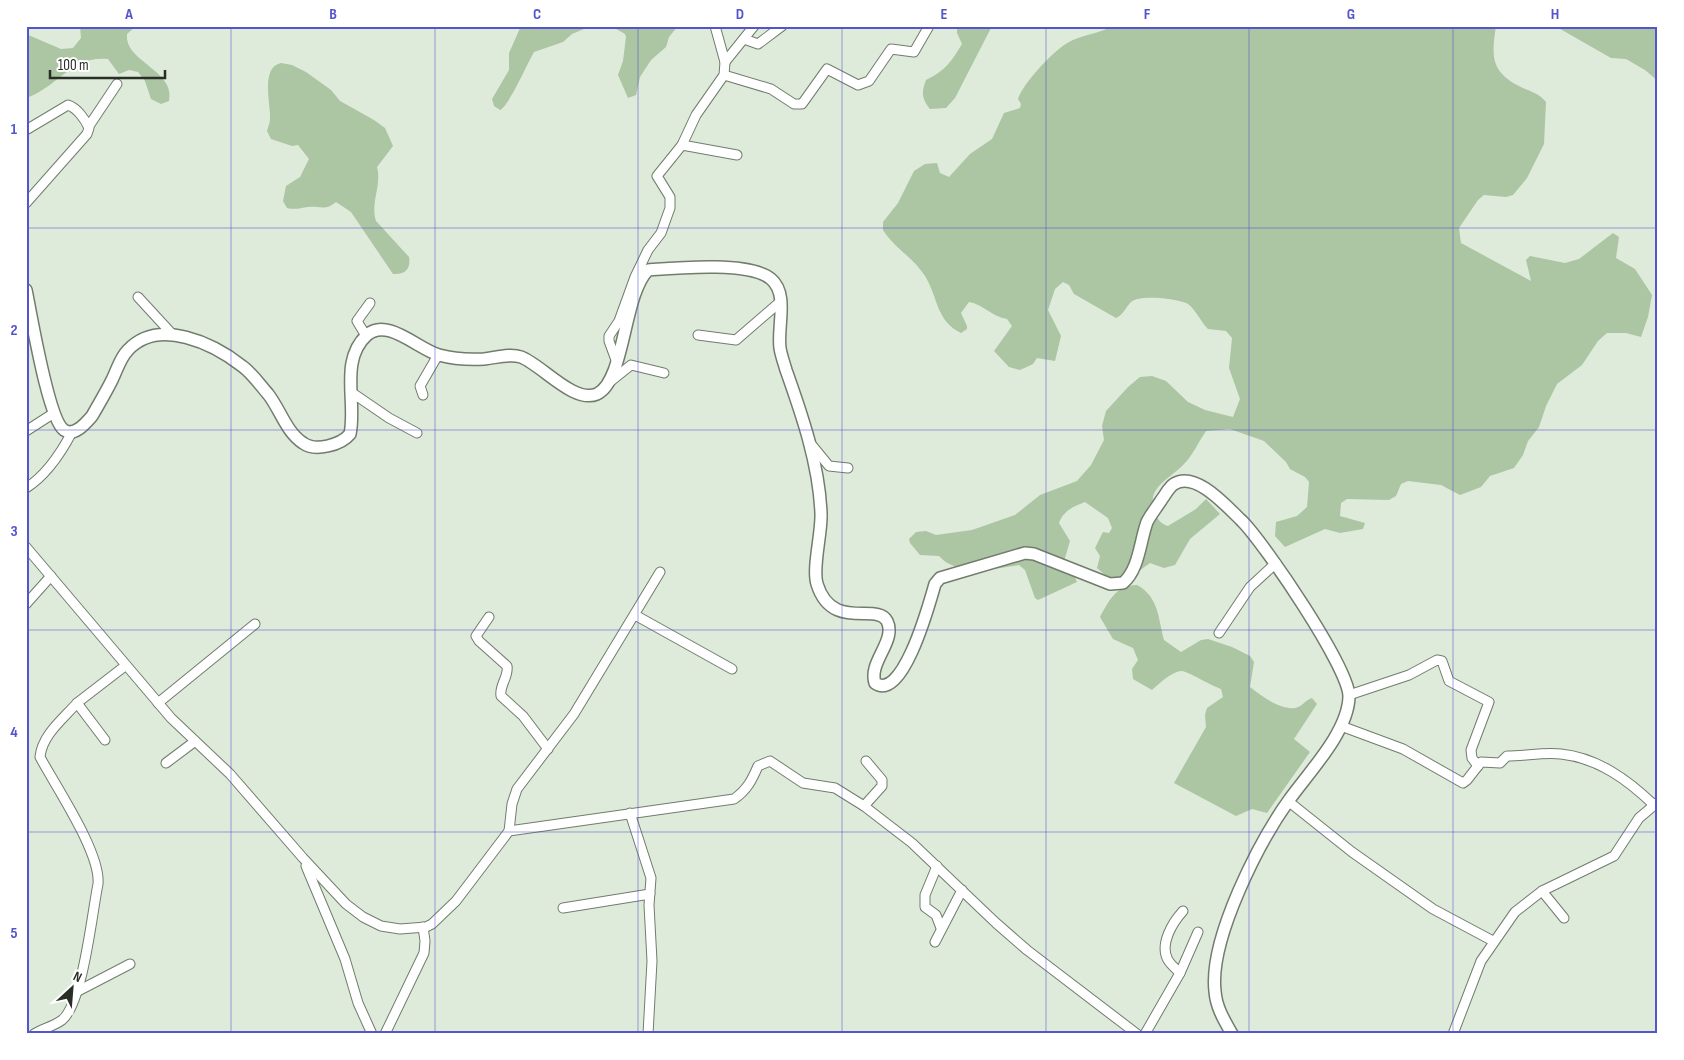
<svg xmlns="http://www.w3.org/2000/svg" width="1684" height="1060" viewBox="0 0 1684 1060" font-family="'Sofia Sans Condensed',sans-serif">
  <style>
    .green { fill: #acc5a3 }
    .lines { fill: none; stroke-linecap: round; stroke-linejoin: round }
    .minor-casing { stroke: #717c6d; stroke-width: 11 }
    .tertiary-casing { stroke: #717c6d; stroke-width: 14 }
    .minor { stroke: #fff; stroke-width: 9 }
    .tertiary { stroke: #fff; stroke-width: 11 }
    .grid { fill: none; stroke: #5455cc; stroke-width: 1; stroke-opacity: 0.55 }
    .neatline { fill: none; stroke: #5455cc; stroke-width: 2 }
    .grid-label { font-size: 16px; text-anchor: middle; font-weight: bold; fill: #5455cc }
  </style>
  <rect width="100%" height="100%" fill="#deebda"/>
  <g class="green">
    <path d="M80,26H136L127,34C124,62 176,70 169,101L161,104L151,99L145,81L138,72L129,70L119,74L108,59C72,55 58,87 26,98V34L61,49L73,48L81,38Z"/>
    <path d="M521,26H591L572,34L563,42L534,52C527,64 509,106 500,110L494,106L492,99L509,70V53Z"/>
    <path d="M611,26H678L669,37L666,47L651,60L640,77L636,95L628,98L618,75L623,61L626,37L625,34Z"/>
    <path d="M957,26H992L955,98L946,108L930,109C922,99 921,93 926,80C945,71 952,61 962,44L957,33Z"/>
    <path d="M1113,26H1496C1491,58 1491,73 1523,88C1532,92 1540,94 1546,102L1544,144L1527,178L1513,195L1506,197L1484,195L1478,200L1459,228L1461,243L1531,281L1526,260L1530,256L1565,263L1579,259L1613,233L1619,237L1616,258L1635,269L1652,295L1648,317L1641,337L1626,333H1607L1598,341L1582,365L1557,384L1546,406L1539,427L1528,441L1523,455L1514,468L1490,476L1481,487L1460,495L1441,485L1408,481L1401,484L1396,496L1389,500L1347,499L1341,503L1340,516L1365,523L1363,529L1340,533L1325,529L1285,547L1275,536L1276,522L1297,516L1307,507L1309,482L1305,477L1290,469L1286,462L1264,441L1230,429L1206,431C1199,441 1193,455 1184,464C1169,480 1145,487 1155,513C1158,520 1161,524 1168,526L1196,509L1206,499L1220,514L1190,539L1175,565L1164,568L1150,563L1139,571L1130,584L1105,575L1097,568L1100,556L1095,548L1103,532L1109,533L1112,528L1108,518L1085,502C1074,506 1063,511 1059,523L1070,541L1062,568L1073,573L1077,582L1038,600L1035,598L1025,570L1019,565C994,569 958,577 939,556L920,555L910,543L909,539L916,532L926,531L936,535L972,530L1015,515L1040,495L1077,481L1091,465L1104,440L1102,426L1106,411L1128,387L1140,377L1152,376L1166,381L1188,402L1205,410L1233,417L1240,399L1229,368L1232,338L1226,331L1208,329C1201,322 1196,310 1188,304C1180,299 1140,294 1131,302C1125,308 1124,314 1116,318L1074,294L1069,285L1063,282L1055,289L1048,310L1061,336L1055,361L1037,358L1033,364L1020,370L1009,367L994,351L1012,326L1007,319C992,317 983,304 969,302L961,313L967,326V329L961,333C936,321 938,297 925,276C914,258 894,248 883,230V222L898,203L914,171L925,164L937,163L940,173L949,177L970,154L992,139L1004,113L1020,108L1021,104L1018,99C1024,82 1056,47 1073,40C1087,34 1100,33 1113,26Z"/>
    <path d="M1555,26H1658V81L1645,70L1626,59L1611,58Z"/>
    <path d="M281,63L292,65L306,72L331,90L340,101L374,120L385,128L393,146L377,167C382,186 370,202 376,221L409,257C411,269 405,275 393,274L351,212L336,202C325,211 321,206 308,207C300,208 296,210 287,208L283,201L286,186L300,177L309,159L298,145L292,146L271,139L267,131C268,127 270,123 270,119C271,105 260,67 281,63Z"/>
    <path d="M1137,585C1159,597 1158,618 1164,640L1181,652L1201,640L1208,639L1232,647L1250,656L1254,662L1250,687C1262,696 1279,710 1295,708C1302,707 1305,700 1312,698L1317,704L1294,739L1310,752L1267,813L1252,809L1236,816L1174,783L1206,727L1205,715L1207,708L1223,697L1221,689C1212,686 1187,671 1182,671C1172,671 1159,684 1152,690L1133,679L1132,669L1138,660L1133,648L1113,639L1100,617C1109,601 1115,586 1137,585Z"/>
  </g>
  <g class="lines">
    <defs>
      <g id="minor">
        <path d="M744,39L758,44L782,26"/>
        <path d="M725,62L754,26"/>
        <path d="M724,75L771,89L794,104H802L827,69L858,85L869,81L891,49L914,52L929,26"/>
        <path d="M89,126L117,84"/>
        <path d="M26,130L68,105C77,108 85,119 89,128L87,134L26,203"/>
        <path d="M682,145L696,115L724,75L725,62L715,26"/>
        <path d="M138,297L173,335"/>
        <path d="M698,335L736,340L780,302"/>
        <path d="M366,336L357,321L370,303"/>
        <path d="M616,360L609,341V336L619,321L635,277L648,250L661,233L670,208V197L657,176L682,145L737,155"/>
        <path d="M611,381L631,365L664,373"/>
        <path d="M351,392L389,418L417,433"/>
        <path d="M423,395L420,386L438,355"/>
        <path d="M26,431L54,413"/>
        <path d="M811,444L829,466L848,468"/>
        <path d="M26,488C47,475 61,453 72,432"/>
        <path d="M26,547L171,718L230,774L303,858L346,904L363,917L381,926L400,929L426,927L432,924L456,901L509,831L734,799C747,790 752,780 758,766L770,761L803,783L835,788L864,806L912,843L996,923L1027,950L1137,1034"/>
        <path d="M26,604L51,576"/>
        <path d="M635,615L732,669"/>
        <path d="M489,617L476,636L479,641L507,666C509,677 499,685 501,696L523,716L548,749"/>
        <path d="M1219,633L1250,587L1276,563"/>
        <path d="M1349,695L1409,675L1437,660L1442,661L1449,681L1489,702L1471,750L1472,758L1478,766"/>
        <path d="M158,703L255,624"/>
        <path d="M1341,726L1403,749L1463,783L1467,780L1481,762L1500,763L1507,756C1525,756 1544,752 1561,754C1598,758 1628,780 1654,805"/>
        <path d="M105,740L77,703L125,666"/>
        <path d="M166,763L194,742"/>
        <path d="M1288,801L1352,852L1433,909L1493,941"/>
        <path d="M864,806L882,786V780L866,761"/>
        <path d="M630,813L651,878L649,905L652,961L648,1034"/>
        <path d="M509,831L512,804L517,789L574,714L660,572"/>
        <path d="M306,866L345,959L358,1003L372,1034"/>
        <path d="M937,866L925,895V907L936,915L941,928"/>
        <path d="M1542,891L1564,918"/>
        <path d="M563,908L650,894"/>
        <path d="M935,942L962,890"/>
        <path d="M1180,973C1176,969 1171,965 1168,960C1159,944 1173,922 1183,911"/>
        <path d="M78,991L130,964"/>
        <path d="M34,1034C42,1029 54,1026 62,1020C83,1003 92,913 98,884C101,853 56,787 40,757C42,735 63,719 77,703"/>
        <path d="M385,1034L424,953L425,941L423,927"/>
        <path d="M1145,1034L1180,973L1198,932"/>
        <path d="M1453,1034L1481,961L1515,912L1542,891L1614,856L1639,818L1658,802"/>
      </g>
      <path id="tertiary" d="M26,290C31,313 48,419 64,430C74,437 85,424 92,416C99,404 106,392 112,380C117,370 120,358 128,350C159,317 214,344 242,366C252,373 260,385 268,394C280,409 286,432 303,443C315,452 341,445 350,434C357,403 339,360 367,335C387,317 418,349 439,355C454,359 468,360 484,359C495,358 510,353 521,357C542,365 574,404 597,394C625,381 623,295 648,270C675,268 750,261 771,279C789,294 777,327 780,348C781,355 784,363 786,370C802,415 819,464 821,513C822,533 812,568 817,584C832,632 877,602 887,621C897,641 868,662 875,683C903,703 930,601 935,584L940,578L1025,553L1034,554L1110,584L1123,583C1139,570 1140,541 1147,522C1151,514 1157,507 1162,499C1166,494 1169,487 1174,484C1196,470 1228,508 1242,521C1264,543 1350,669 1349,697C1348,732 1309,772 1289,800C1259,842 1209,939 1215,991C1216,1007 1224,1020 1232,1034"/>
    </defs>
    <use href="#minor" class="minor-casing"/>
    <use href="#tertiary" class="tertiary-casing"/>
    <use href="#minor" class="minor"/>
    <use href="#tertiary" class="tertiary"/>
  </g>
  <path class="grid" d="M231,26V1034M435,26V1034M638,26V1034M842,26V1034M1046,26V1034M1249,26V1034M1453,26V1034M26,228H1658M26,430H1658M26,630H1658M26,832H1658"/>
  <rect width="1684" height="1060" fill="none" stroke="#ffffff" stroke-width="55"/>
  <g transform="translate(72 988) rotate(26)" stroke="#ffffff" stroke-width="4" paint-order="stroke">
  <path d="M0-4L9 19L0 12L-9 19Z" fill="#292e27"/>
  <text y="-8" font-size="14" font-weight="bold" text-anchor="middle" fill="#292e27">N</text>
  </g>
  <path d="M50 70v8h115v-8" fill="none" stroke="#292e27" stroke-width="2.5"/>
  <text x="58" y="70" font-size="15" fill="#292e27" stroke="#ffffff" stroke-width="4" paint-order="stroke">100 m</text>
  <rect x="28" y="28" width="1628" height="1004" class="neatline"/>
  <g class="grid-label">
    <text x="129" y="19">A</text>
    <text x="333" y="19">B</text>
    <text x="537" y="19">C</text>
    <text x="740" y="19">D</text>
    <text x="944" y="19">E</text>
    <text x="1147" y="19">F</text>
    <text x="1351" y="19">G</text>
    <text x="1555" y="19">H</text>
    <text x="14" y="134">1</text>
    <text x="14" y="335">2</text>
    <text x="14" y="536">3</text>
    <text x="14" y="737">4</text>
    <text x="14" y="938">5</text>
  </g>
</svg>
